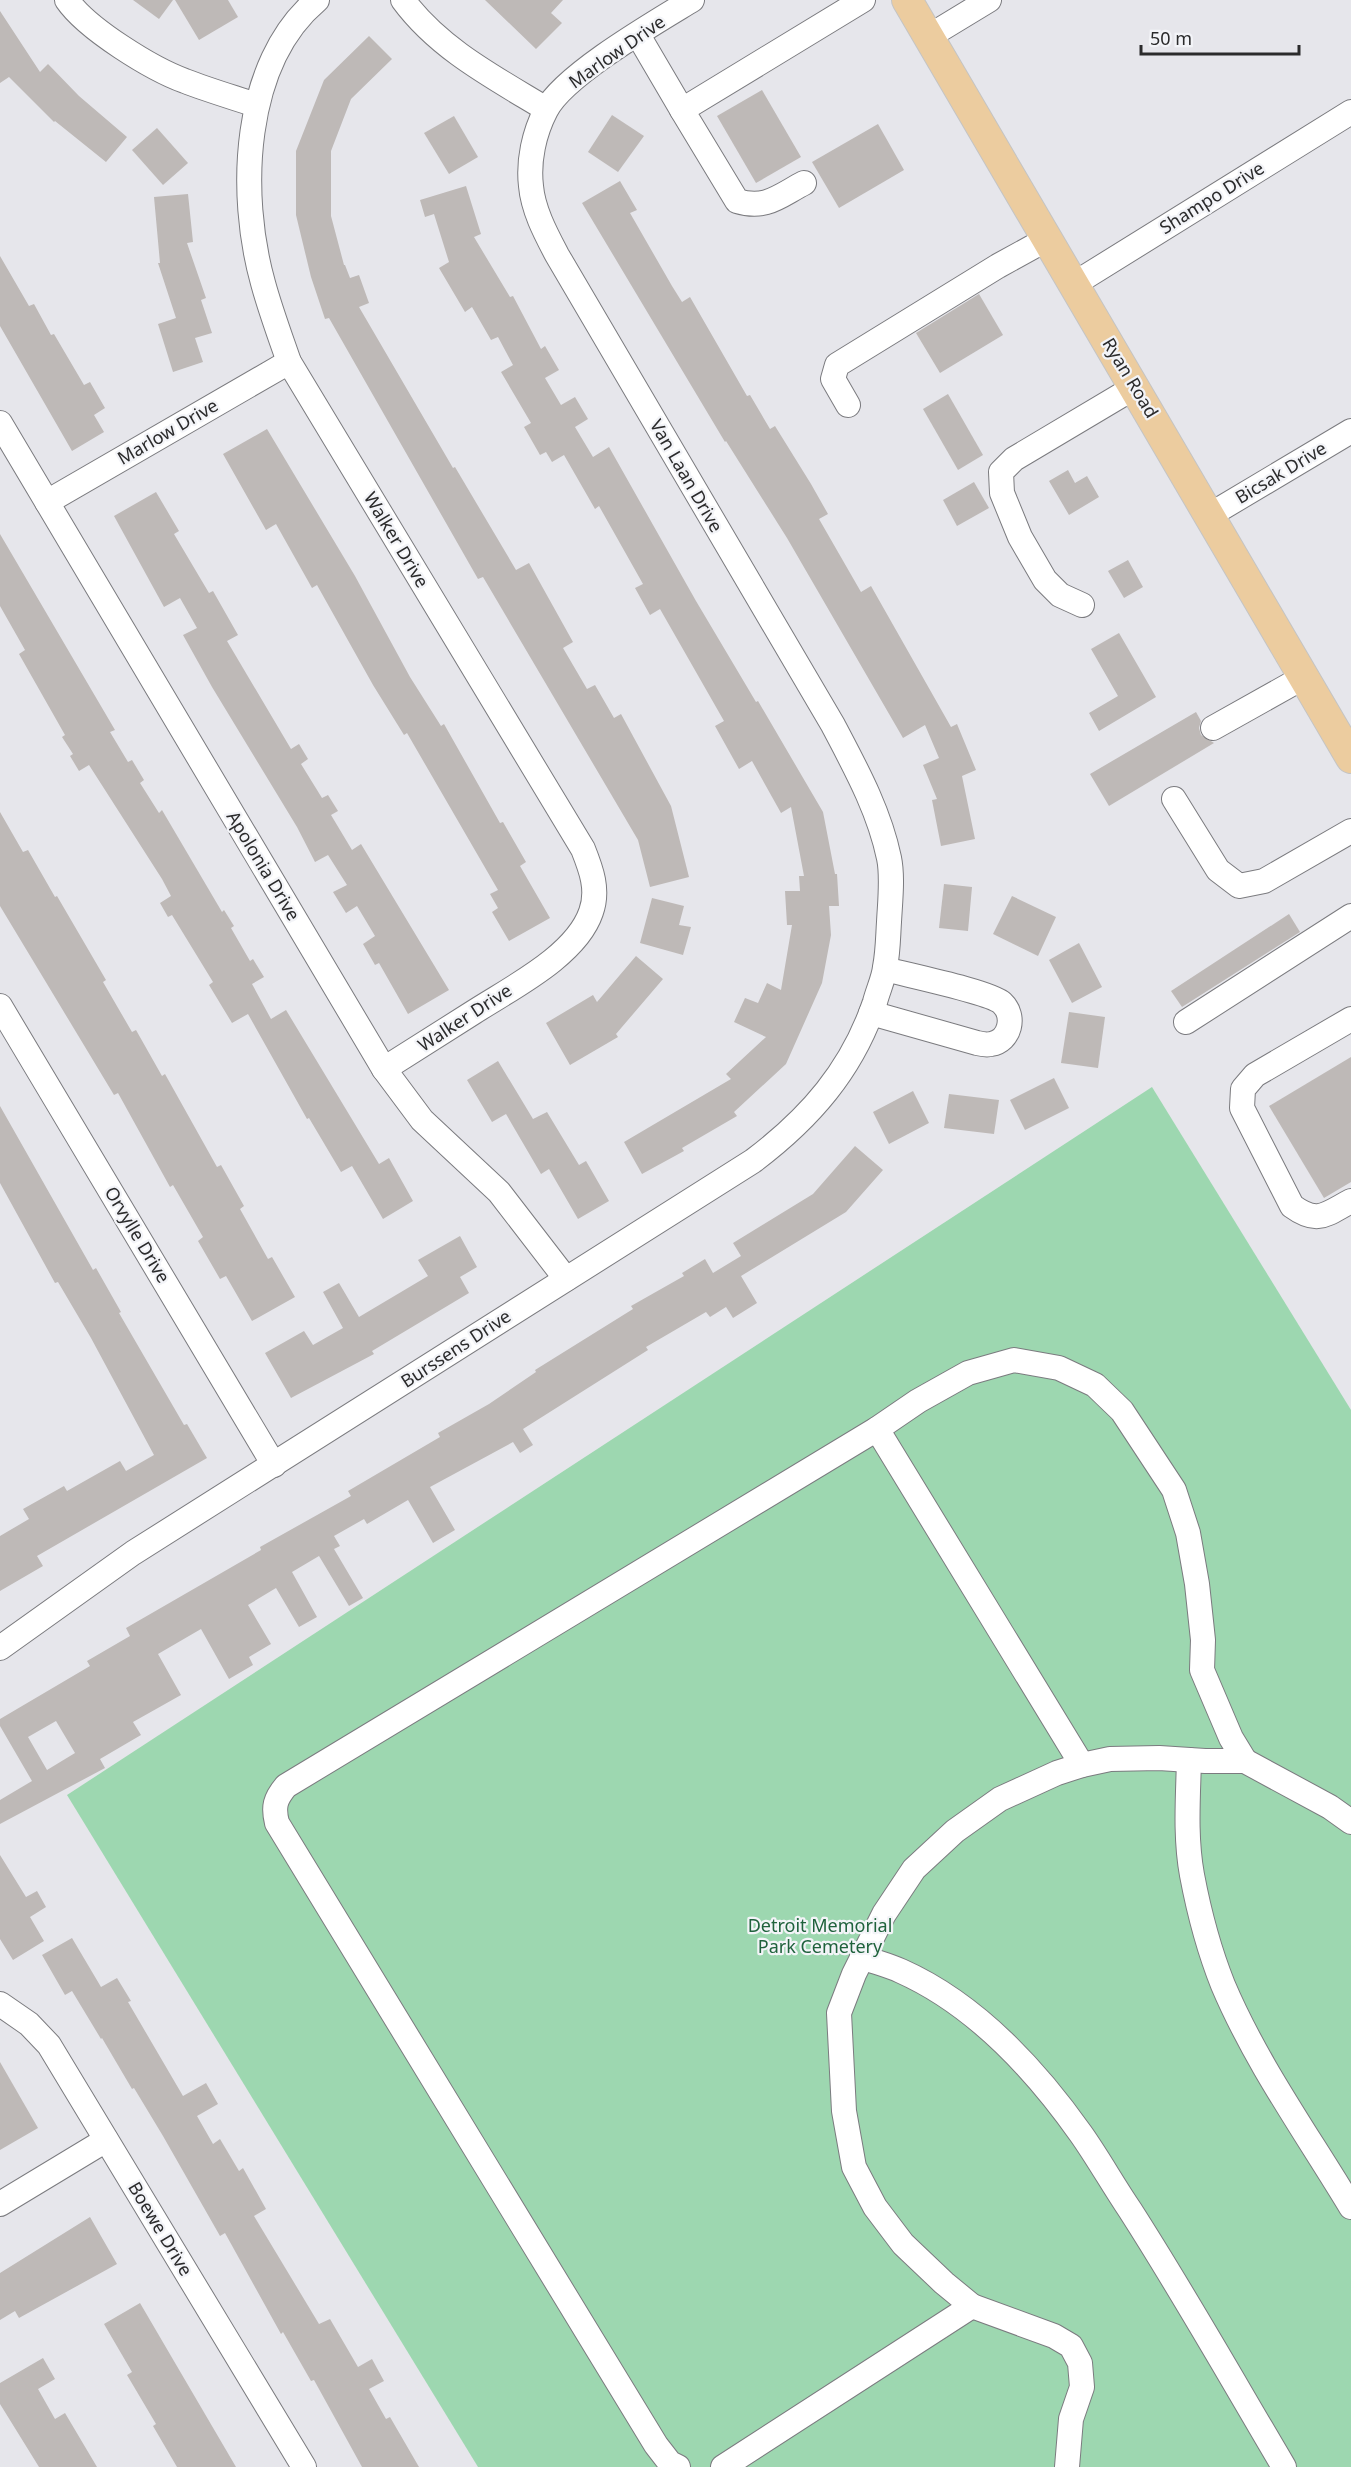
<svg xmlns="http://www.w3.org/2000/svg" width="1351" height="2467" viewBox="0 0 1351 2467" font-family="'Noto Sans',sans-serif">
  <style>
    .green { fill: #9dd7b0 }
    .building { fill: #beb9b7; fill-rule: evenodd }
    .lines { fill: none; stroke-linecap: round; stroke-linejoin: round }
    .minor-casing { stroke: #7b7b7f; stroke-width: 26 }
    .major-casing { stroke: #c4c4c4; stroke-width: 32 }
    .minor { stroke: #fff; stroke-width: 24 }
    .major { stroke: #eccc9f; stroke-width: 30 }
    .labels { text-anchor: middle; stroke-width: 4.5; stroke-linejoin: round; paint-order: stroke }
    .street-label { font-size: 18px; fill: #2b2b2c; stroke: #f3f4f8 }
    .park-label { font-size: 18px; fill: #1f623c; stroke: #f3f4f8 }
  </style>
  <rect width="100%" height="100%" fill="#e6e6eb"/>
  <path class="green" d="M1152,1087L1351,1410V2467H478L67,1795Z"/>
  <g class="building">
    <path d="M133,0H173L159,19Z"/>
    <path d="M175,0H228L238,17L199,40Z"/>
    <path d="M485,0H563L551,13L562,23L536,49Z"/>
    <path d="M0,11L40,72L48,64L79,96L127,137L106,162L55,121L54,122L9,77L0,83Z"/>
    <path d="M369,36L392,59L351,99L331,151V216L344,265H345L350,278L359,275L369,303L359,307L453,468L455,467L516,570L529,563L573,642L563,648L587,689L595,685L614,718L621,714L671,806L689,877L650,887L638,840L483,577L478,579L329,318L325,319L311,277L296,215V151L324,80Z"/>
    <path d="M762,90L801,157L756,183L717,116Z"/>
    <path d="M612,115L644,136L618,172L588,152Z"/>
    <path d="M454,116L478,157L449,174L424,133Z"/>
    <path d="M878,124L904,170L839,208L812,162Z"/>
    <path d="M157,128L188,163L163,185L132,150Z"/>
    <path d="M620,181L637,210L630,213L672,286L682,302L690,297L747,396L750,395L770,429L775,426L811,484L828,514L819,519L861,592L871,586L951,727L957,724L976,770L962,776L975,839L941,846L932,800L937,799L923,765L939,758L925,725L903,738L787,538L726,441L725,442L582,203Z"/>
    <path d="M466,186L481,234L474,237L510,297L513,296L541,349L545,346L559,370L545,378L561,405L575,397L588,419L575,427L593,457L609,447L696,601L756,702L758,701L823,812L835,874H837L839,906H829L831,935L822,983L786,1064L734,1112L737,1116L682,1148L684,1151L642,1174L624,1142L731,1079L726,1074L766,1037L734,1022L745,998L758,1003L767,983L781,990L792,925H787L785,891H800L799,876H804L791,807L781,813L752,761L739,769L715,726L724,721L660,609L650,615L635,588L643,584L599,506L595,509L564,455L552,462L546,452L540,455L524,427L531,423L501,372L513,365L498,337L491,340L472,307L465,312L439,268L449,262L434,214L425,217L420,200Z"/>
    <path d="M188,194L193,242L187,243L206,298L201,300L212,333L195,338L203,362L173,372L158,324L176,318L158,263H160L154,197Z"/>
    <path d="M0,256L29,306L34,304L51,335L54,334L84,385L90,382L105,408L94,415L104,432L72,451L0,326Z"/>
    <path d="M979,294L1003,335L940,373L916,333Z"/>
    <path d="M948,394L983,455L958,470L923,409Z"/>
    <path d="M267,429L355,576L410,677L441,726L444,724L500,823L503,822L526,862L520,866L550,918L509,941L492,912L498,908L490,894L498,890L407,733L404,735L373,685L317,585L312,588L276,524L266,530L223,454Z"/>
    <path d="M1068,470L1075,483L1087,476L1099,497L1069,515L1049,481Z"/>
    <path d="M974,482L989,508L957,526L943,500Z"/>
    <path d="M156,492L179,531L174,534L209,593L213,591L238,635L227,641L291,749L299,744L308,759L301,764L322,798L328,795L338,811L331,815L352,850L361,844L449,990L408,1014L379,963L375,965L363,944L375,936L357,906L346,913L333,892L347,885L328,855L315,862L297,827L212,687L183,635L197,628L180,598L164,607L114,516Z"/>
    <path d="M0,534L115,730L110,732L128,762L132,760L144,780L140,783L159,813L162,810L222,912L224,910L234,926L231,928L250,961L253,959L264,977L252,984L271,1019L286,1010L379,1164L389,1158L413,1201L383,1219L352,1166L341,1172L309,1118L307,1119L248,1014L232,1023L209,985L213,982L172,915L168,917L160,903L171,896L162,879L89,765L79,771L70,756L73,754L62,737L65,735L19,654L25,650L0,606Z"/>
    <path d="M1128,560L1143,587L1124,598L1108,571Z"/>
    <path d="M1119,633L1156,697L1099,731L1089,713L1118,696L1091,649Z"/>
    <path d="M1196,712L1201,721L1199,728L1201,735L1214,743L1109,806L1090,774Z"/>
    <path d="M0,812L23,852L28,850L55,897L57,896L106,980L103,982L132,1032L136,1030L162,1076L165,1074L217,1167L221,1165L244,1206L240,1209L268,1259L272,1257L295,1297L252,1321L226,1276L220,1279L198,1241L203,1237L173,1185L170,1187L118,1093L114,1095L0,906Z"/>
    <path d="M944,884L972,887L968,931L939,928Z"/>
    <path d="M1012,896L1056,917L1038,956L993,934Z"/>
    <path d="M652,898L684,906L679,925L691,927L683,955L640,943Z"/>
    <path d="M1289,914L1300,932L1182,1007L1171,991Z"/>
    <path d="M1079,943L1102,987L1072,1003L1049,960Z"/>
    <path d="M636,956L663,979L616,1034L618,1037L570,1065L546,1023L593,995L597,1002Z"/>
    <path d="M1069,1012L1105,1017L1098,1068L1061,1063Z"/>
    <path d="M1351,1057V1182L1324,1198L1269,1106Z"/>
    <path d="M498,1061L533,1119L547,1112L579,1165L586,1161L609,1201L578,1219L549,1169L541,1174L506,1114L492,1122L467,1080Z"/>
    <path d="M1054,1078L1069,1108L1025,1130L1010,1100Z"/>
    <path d="M913,1091L929,1123L889,1144L873,1112Z"/>
    <path d="M949,1094L999,1100L994,1134L944,1128Z"/>
    <path d="M0,1106L93,1270L96,1268L121,1312L119,1313L184,1425L187,1424L207,1458L37,1556L43,1566L0,1591V1536L29,1519L23,1509L64,1486L67,1491L120,1461L126,1471L154,1455L91,1338L58,1282L55,1283L0,1183Z"/>
    <path d="M855,1146L883,1170L846,1212L741,1276L757,1303L733,1318L726,1307L710,1317L706,1312L646,1347L648,1350L523,1429L533,1445L520,1453L513,1442L430,1487L455,1530L433,1543L408,1500L367,1524L364,1519L334,1536L340,1546L334,1549L363,1598L349,1606L319,1556L292,1572L317,1617L299,1627L276,1588L248,1605L271,1644L249,1657L253,1665L229,1679L201,1629L158,1654L181,1695L133,1722L141,1735L100,1759L105,1768L0,1824V1800L32,1781L0,1726V1719L90,1666L87,1661L130,1636L126,1628L261,1550L260,1547L351,1496L348,1491L440,1437L438,1433L489,1404L536,1372L535,1370L633,1309L631,1306L684,1276L682,1273L705,1259L713,1273L741,1256L733,1243L813,1194ZM56,1721L75,1753L47,1770L28,1737Z"/>
    <path d="M460,1236L477,1267L460,1277L469,1293L372,1351L374,1354L291,1398L265,1353L304,1331L313,1345L343,1328L323,1292L339,1283L359,1317L428,1276L418,1260Z"/>
    <path d="M0,1855L26,1897L37,1891L46,1907L30,1917L44,1941L13,1960L0,1939Z"/>
    <path d="M72,1938L101,1987L117,1978L131,2001L128,2002L183,2096L206,2083L218,2104L197,2116L213,2144L220,2139L239,2171L243,2168L266,2209L254,2216L319,2324L330,2319L358,2367L372,2359L384,2381L369,2389L386,2419L390,2417L419,2467H362L314,2380L311,2381L283,2332L281,2334L225,2233L220,2236L163,2136L134,2088L132,2089L102,2038L101,2039L72,1991L65,1995L42,1955Z"/>
    <path d="M0,2062L38,2128L0,2150Z"/>
    <path d="M90,2217L117,2264L19,2318L15,2311L0,2320V2273Z"/>
    <path d="M140,2303L171,2356L236,2467H177L153,2426L156,2424L127,2375L132,2372L104,2324Z"/>
    <path d="M43,2358L55,2379L38,2389L55,2419L65,2413L97,2467H39L0,2404V2383Z"/>
  </g>
  <g class="lines">
    <defs>
      <g id="minor">
        <path d="M67,0C87,29 152,69 185,81C208,90 232,97 256,105"/>
        <path d="M317,0C242,63 238,194 263,283C270,309 280,336 289,362L583,849C591,869 599,890 591,912C576,956 511,988 474,1012C444,1031 414,1050 384,1069"/>
        <path d="M403,0C439,49 495,78 546,109"/>
        <path d="M638,35L682,110"/>
        <path d="M928,37L989,0"/>
        <path d="M804,183C779,196 766,210 737,201L682,110L863,0"/>
        <path d="M1074,284L1351,112"/>
        <path d="M848,405L833,379L837,365L998,266L1047,239"/>
        <path d="M0,423L384,1069L422,1120L499,1192L566,1279"/>
        <path d="M47,502L289,362"/>
        <path d="M1210,515L1351,431"/>
        <path d="M1082,605L1060,595L1045,580L1020,537L1002,493L1001,472L1014,459L1135,387"/>
        <path d="M1213,728L1304,677"/>
        <path d="M1174,799L1218,870L1239,886L1264,881L1351,831"/>
        <path d="M0,1006L274,1465"/>
        <path d="M871,1013L977,1043C981,1044 987,1045 991,1044C1010,1041 1016,1016 1002,1003C990,992 907,975 885,969"/>
        <path d="M1351,1019L1255,1075L1243,1089L1242,1108L1292,1206C1318,1225 1326,1214 1351,1201"/>
        <path d="M1186,1022L1351,916"/>
        <path d="M877,1429L1082,1765"/>
        <path d="M0,1648L133,1553L753,1161C810,1118 852,1070 875,1002C878,990 884,978 885,967C888,952 888,937 889,922C890,902 893,877 889,858C879,810 855,767 833,725L557,255C546,234 533,210 531,186C528,161 534,133 546,110C564,75 656,22 692,0"/>
        <path d="M1189,1760C1188,1798 1185,1837 1192,1875C1199,1912 1209,1950 1223,1985C1256,2063 1307,2134 1351,2207"/>
        <path d="M862,1957C875,1962 888,1965 901,1971C975,2004 1035,2069 1081,2134C1098,2158 1113,2185 1130,2210C1184,2294 1233,2381 1284,2467"/>
        <path d="M0,2004L29,2024L49,2045L304,2467"/>
        <path d="M0,2204L106,2140"/>
        <path d="M678,2467L670,2463L656,2445L277,1823C273,1807 275,1799 286,1786L877,1429L918,1401L968,1373L1014,1360L1059,1368L1095,1385L1122,1411L1174,1490L1188,1533L1197,1584L1203,1640L1202,1670L1231,1738L1245,1761"/>
        <path d="M723,2467L972,2306"/>
        <path d="M1067,2467L1071,2419L1082,2387L1080,2363L1071,2346L1054,2336L972,2306L944,2283L903,2244L875,2207L854,2167L844,2111L839,2013L854,1974L884,1914L914,1869L955,1831L1000,1799L1057,1773L1082,1765L1110,1759L1159,1758L1205,1761H1245L1330,1807L1351,1822"/>
      </g>
      <path id="major" d="M907,0L1351,758"/>
    </defs>
    <use href="#minor" class="minor-casing"/>
    <use href="#major" class="major-casing"/>
    <use href="#minor" class="minor"/>
    <use href="#major" class="major"/>
  </g>
  <g class="labels">
    <g class="street-label">
      <text transform="translate(617 52) rotate(-35)" y="6">Marlow Drive</text>
      <text transform="translate(1212 198) rotate(-32)" y="6">Shampo Drive</text>
      <text transform="translate(1130 378) rotate(59)" y="6">Ryan Road</text>
      <text transform="translate(168 432) rotate(-30)" y="6">Marlow Drive</text>
      <text transform="translate(1281 473) rotate(-31)" y="6">Bicsak Drive</text>
      <text transform="translate(686 476) rotate(60)" y="6">Van Laan Drive</text>
      <text transform="translate(396 540) rotate(59)" y="6">Walker Drive</text>
      <text transform="translate(263 866) rotate(59)" y="6">Apolonia Drive</text>
      <text transform="translate(465 1018) rotate(-33)" y="6">Walker Drive</text>
      <text transform="translate(137 1235) rotate(59)" y="6">Orvylle Drive</text>
      <text transform="translate(456 1349) rotate(-33)" y="6">Burssens Drive</text>
      <text transform="translate(160 2229) rotate(59)" y="6">Boewe Drive</text>
    </g>
    <g class="park-label">
      <text x="820" y="1932">Detroit Memorial<tspan x="820" dy="21">Park Cemetery</tspan></text>
    </g>
  </g>
  <path d="M1141 45v9h158v-9" fill="none" stroke="#2b2b2c" stroke-width="3"/>
  <text x="1150" y="45" font-size="18" fill="#2b2b2c" stroke="#f3f4f8" stroke-width="4.5" paint-order="stroke">50 m</text>
</svg>
